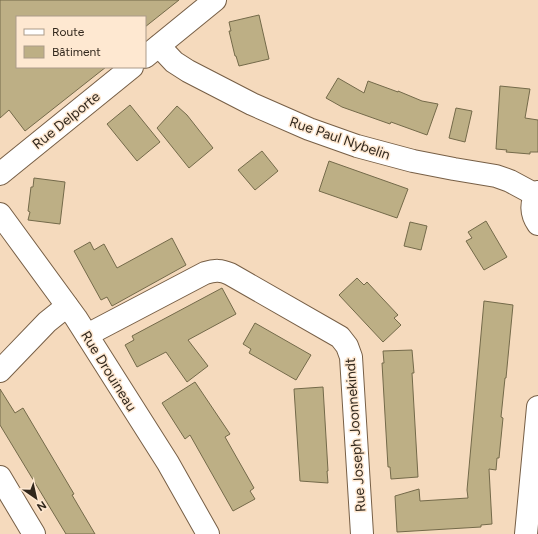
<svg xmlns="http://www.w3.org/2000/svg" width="538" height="534" viewBox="0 0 538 534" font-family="Figtree,sans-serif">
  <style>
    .building { fill: #bdaf85; stroke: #746a4a }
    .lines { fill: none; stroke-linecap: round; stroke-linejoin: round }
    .minor-casing { stroke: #775f46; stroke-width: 24 }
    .minor { stroke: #fff; stroke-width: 22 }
    .labels { text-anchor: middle; stroke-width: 3; stroke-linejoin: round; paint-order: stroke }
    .street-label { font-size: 14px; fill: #31271c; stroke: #fee8d1 }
  </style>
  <rect width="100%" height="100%" fill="#f5dabd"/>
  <g class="building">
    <path d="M0,0H179L145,27V17H17V67H106L25,131L9,110L0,118Z"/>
    <path d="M259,15L269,59L239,66L236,56H235L229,31H231L229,22Z"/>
    <path d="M338,78L364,93L368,81L398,92V91L422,101L438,104L427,135L391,122L390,124L342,107L326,98Z"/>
    <path d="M500,86L530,89L525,118L538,120V152H530V154L506,152L507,150L496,149Z"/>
    <path d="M130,105L160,142L137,161L107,124Z"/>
    <path d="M177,106L187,115L213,148L189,168L157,128Z"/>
    <path d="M456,108L472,111L465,142L449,138Z"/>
    <path d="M262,151L278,171L255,190L238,170Z"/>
    <path d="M329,161L408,189L397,218L319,191Z"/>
    <path d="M34,178L65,182L60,224L28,220L30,212L28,211L31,187H33Z"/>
    <path d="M486,221L507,257L484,270L466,241L472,238L468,232Z"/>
    <path d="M410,222L427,226L421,250L404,246Z"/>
    <path d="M172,238L186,265L112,306L107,297L101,300L74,251L90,242L94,250L104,244L117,268Z"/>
    <path d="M357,278L364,285L367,282L398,315L394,318L401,325L383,342L339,295Z"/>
    <path d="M222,288L236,314L188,340L208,366L187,382L166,352L137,367L125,345L134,340L132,336Z"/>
    <path d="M484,301L513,305L506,378H505L501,417L503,418L499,458H497L496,470L489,469L492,524L481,525V527L397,532L395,496L419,489L420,501L468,498L467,490Z"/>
    <path d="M255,323L311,355L296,380L249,353L251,349L243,344Z"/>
    <path d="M412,350L414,373H412L418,477L391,479L390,467H388L382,363H384L383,351Z"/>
    <path d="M195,382L230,434L225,437L254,488L250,491L255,499L233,511L190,435L185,439L162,403Z"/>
    <path d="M323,387L328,471H327L328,483L300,481L294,389Z"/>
    <path d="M0,389L15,413L23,408L74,494L72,495L95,534H66L0,425Z"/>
  </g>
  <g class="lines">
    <defs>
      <g id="minor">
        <path d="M159,46L174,62L188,71L252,104L309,129L357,146L413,161L454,169L496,176L510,181L536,195"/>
        <path d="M145,57L215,0"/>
        <path d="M0,174L132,67"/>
        <path d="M538,192C530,202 531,214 538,224"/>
        <path d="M0,214L76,318L168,463L208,534"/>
        <path d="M87,335L205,273C215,270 221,270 230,274L340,337L347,346L351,357L362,534"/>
        <path d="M0,371L47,322L67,306"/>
        <path d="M0,477L34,534"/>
        <path d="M526,534L538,407"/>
      </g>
    </defs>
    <use href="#minor" class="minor-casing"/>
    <use href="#minor" class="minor"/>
  </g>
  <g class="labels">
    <g class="street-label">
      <text transform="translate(66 120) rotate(-39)" y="5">Rue Delporte</text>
      <text transform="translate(340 138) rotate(19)" y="5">Rue Paul Nybelin</text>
      <text transform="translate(109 371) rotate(58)" y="5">Rue Drouineau</text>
      <text transform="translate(355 435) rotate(-94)" y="5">Rue Joseph Joonnekindt</text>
    </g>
  </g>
  <rect x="16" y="16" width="130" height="52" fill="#fee8d1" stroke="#ac9b89"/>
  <rect x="24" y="29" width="20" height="6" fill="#ffffff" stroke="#ac9b89"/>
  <text x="52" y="36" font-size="12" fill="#31271c">Route</text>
  <rect x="24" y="46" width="20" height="12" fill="#bdaf85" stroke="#ac9b89"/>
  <text x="52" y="56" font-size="12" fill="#31271c">Bâtiment</text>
  <g transform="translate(36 498) rotate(146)" stroke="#fee8d1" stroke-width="3" paint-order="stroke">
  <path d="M0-3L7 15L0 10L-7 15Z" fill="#31271c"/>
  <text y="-6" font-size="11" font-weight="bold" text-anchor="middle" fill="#31271c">N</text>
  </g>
</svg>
